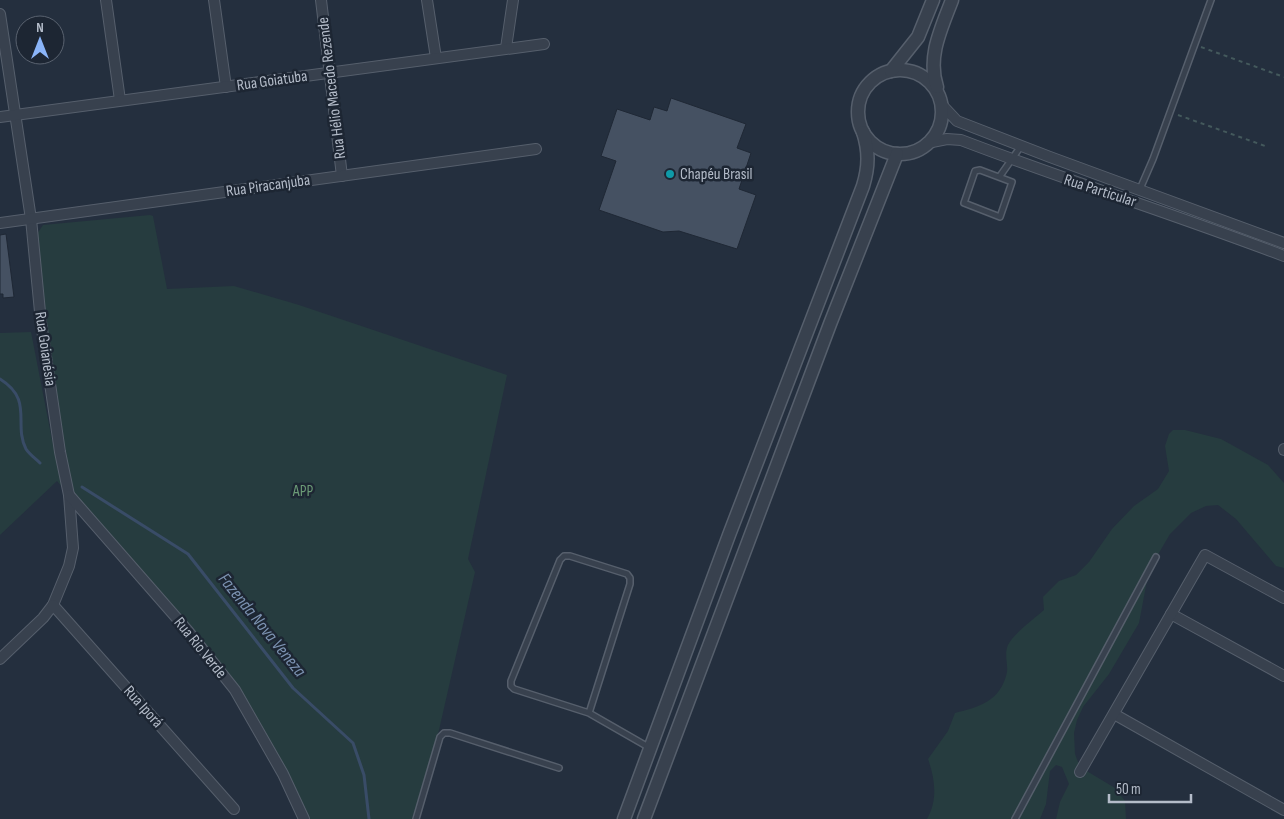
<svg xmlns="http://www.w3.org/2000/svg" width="1284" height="819" viewBox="0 0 1284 819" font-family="'Sofia Sans Condensed',sans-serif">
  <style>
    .green { fill: #263c3f }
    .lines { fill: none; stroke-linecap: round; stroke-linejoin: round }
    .stream { stroke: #394c67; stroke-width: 3 }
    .building { fill: #455162; stroke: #1f2835 }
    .service-casing { stroke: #565f6c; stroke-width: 8 }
    .minor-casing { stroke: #565f6c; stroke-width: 12 }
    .tertiary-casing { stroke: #565f6c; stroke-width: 15 }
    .path { stroke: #44595c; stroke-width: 2; stroke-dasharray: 4 4; stroke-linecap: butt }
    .service { stroke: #38414e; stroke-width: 5 }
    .minor { stroke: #38414e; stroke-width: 10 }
    .tertiary { stroke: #38414e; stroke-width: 12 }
    .culture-dot { fill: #0f9aa8; stroke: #1d2633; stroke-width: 2 }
    .labels { text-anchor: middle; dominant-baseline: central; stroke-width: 5; stroke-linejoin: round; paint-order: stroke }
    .street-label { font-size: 16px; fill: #b4bcc9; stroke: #1d2633 }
    .poi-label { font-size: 16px; fill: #b4bcc9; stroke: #1d2633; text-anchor: start }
    .park-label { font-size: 16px; fill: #6b9a76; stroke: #1d2633 }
    .water-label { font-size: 18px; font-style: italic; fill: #7c92b1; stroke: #1d2633 }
  </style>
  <rect width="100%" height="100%" fill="#242f3e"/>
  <g class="green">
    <polygon points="150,215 153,216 167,289 234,286 299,305 507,375 468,559 475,572 439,730 412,819 307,819 289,775 239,690 57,481 0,535 0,333 31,332 53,445 42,323 37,234 43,225"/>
    <path d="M1173 430H1185L1221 439 1268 465 1284 483V568L1276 566 1236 519 1218 505 1206 506 1191 513 1170 534 1149 570 1139 623 1109 674 1083 707 1077 720 1074 733 1075 754 1080 767 1115 788 1125 801 1126 819H1056L1060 802 1069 784 1062 767 1056 765 1050 771 1046 804 1040 819H927C938 800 935 779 928 759L948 731 955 713C979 707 1001 701 1007 672 1008 663 1004 654 1008 645 1013 634 1035 618 1044 610L1043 597 1059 581 1076 575 1089 562 1112 529 1134 506 1158 489 1169 471 1165 446 1169 434Z"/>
  </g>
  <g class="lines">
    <g class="stream">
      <path d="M0 379C34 400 13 424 26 449 29 454 36 459 40 463"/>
      <polyline points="82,487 188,554 293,688 353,743 364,775 369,819"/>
    </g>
  </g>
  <g class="building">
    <polygon points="671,98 746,124 737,148 751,153 739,189 756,195 737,249 679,231 663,232 599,210 616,161 601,156 617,109 650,120 654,107 667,111"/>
    <polygon points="6,234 14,297 3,298 3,294 0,294 0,235"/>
  </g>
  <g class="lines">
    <g class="service-casing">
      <g id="service">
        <polygon points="980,170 1012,182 1000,217 964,203 975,171"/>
        <polyline points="1000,176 1021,146"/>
        <polyline points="1140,189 1153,159 1211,0"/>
        <polyline points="589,713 514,689 511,686 511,681 560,560 564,556 570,556 627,574 630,578 630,584 589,713 650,748"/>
        <polyline points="416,819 440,737 444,733 450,733 559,768"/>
        <polyline points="1015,819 1156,557"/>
      </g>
    </g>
    <g class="minor-casing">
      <g id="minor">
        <polyline points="106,0 120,100"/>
        <polyline points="214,0 226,87"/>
        <polyline points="321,0 342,176"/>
        <polyline points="427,0 436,58"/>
        <polyline points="0,14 31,219 41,322 60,452 69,495 73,548 69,566 53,605 43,618 0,659"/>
        <polyline points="506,48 513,0"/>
        <polyline points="942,105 957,121 1050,157 1284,243"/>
        <polyline points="0,117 544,44"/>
        <path d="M927 143 947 139 961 140C1068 181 1177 215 1284 256"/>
        <polyline points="0,223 536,149"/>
        <polyline points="1284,449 1284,450"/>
        <polyline points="69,495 188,631 235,690 283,774 304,819"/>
        <polyline points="53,605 234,809"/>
        <polyline points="1171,614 1284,676"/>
        <polyline points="1114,714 1284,810"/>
        <polyline points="1080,772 1205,555 1284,598"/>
      </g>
    </g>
    <g class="tertiary-casing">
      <g id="tertiary">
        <circle cx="900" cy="112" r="42"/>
        <polyline points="891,71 918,37 933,0"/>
        <path d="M937 87C927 57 941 29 952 0"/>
        <path d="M624 819 729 535 863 186C869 166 869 151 863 132"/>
        <polyline points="644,819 830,324 897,154"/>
      </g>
    </g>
    <g class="path">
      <polyline points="1201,47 1284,77"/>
      <polyline points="1178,115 1268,147"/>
    </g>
    <use href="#service" class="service"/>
    <use href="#minor" class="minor"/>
    <use href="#tertiary" class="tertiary"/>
  </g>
  <circle class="culture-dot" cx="670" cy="174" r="5"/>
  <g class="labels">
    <g class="street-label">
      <text transform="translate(272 81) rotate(-8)">Rua Goiatuba</text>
      <text transform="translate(332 88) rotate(-97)">Rua Hélio Macedo Rezende</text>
      <text transform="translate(268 186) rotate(-8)">Rua Piracanjuba</text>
      <text transform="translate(1100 191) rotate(18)">Rua Particular</text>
      <text transform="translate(45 349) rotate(82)">Rua Goianésia</text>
      <text transform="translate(200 648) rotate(51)">Rua Rio Verde</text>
      <text transform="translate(143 707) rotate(48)">Rua Iporá</text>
    </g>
    <g class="poi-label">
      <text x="680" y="174">Chapéu Brasil</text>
    </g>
    <g class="park-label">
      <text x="303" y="491">APP</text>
    </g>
    <g class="water-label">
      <text transform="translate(262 625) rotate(51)">Fazenda Nova Veneza</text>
    </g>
  </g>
  <g transform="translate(40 40)"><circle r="24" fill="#1d2633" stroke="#59626f"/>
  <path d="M0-4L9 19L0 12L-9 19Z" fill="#8ab4f8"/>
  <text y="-8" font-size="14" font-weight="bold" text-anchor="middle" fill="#b4bcc9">N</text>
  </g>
  <path d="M1109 794v8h82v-8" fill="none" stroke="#b4bcc9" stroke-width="2.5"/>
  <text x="1116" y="794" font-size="15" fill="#b4bcc9" stroke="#1d2633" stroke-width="4" paint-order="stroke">50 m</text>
</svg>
